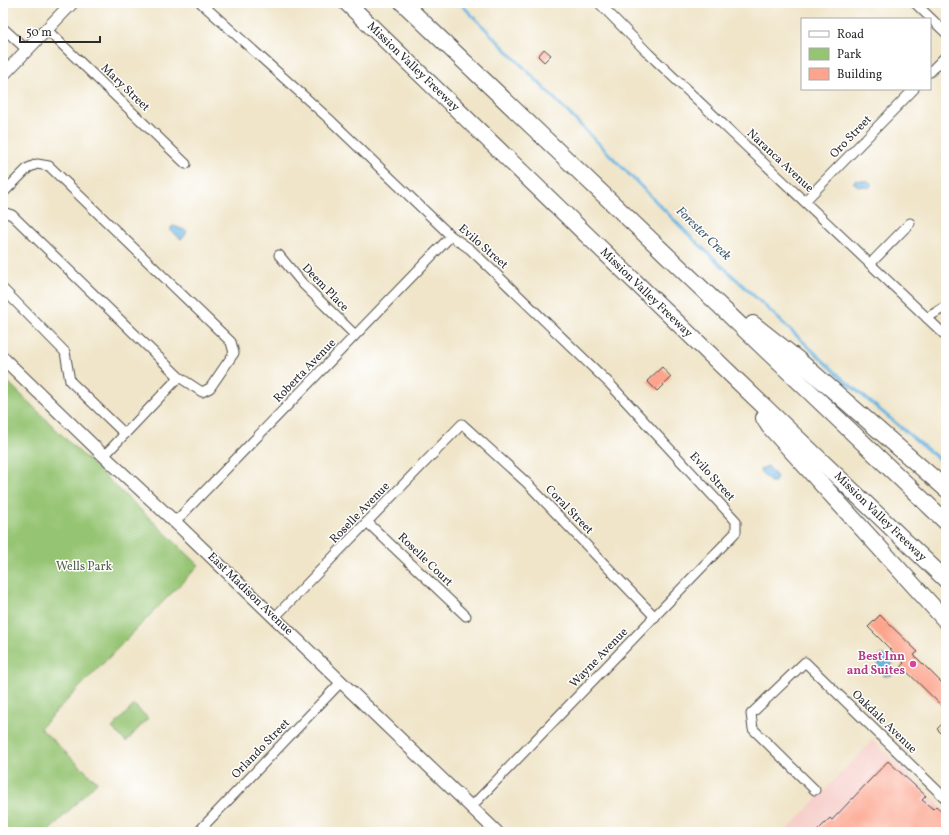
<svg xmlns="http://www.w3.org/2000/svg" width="949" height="835" viewBox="0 0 949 835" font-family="Vollkorn,serif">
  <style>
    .built { fill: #f7d0cc }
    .green { fill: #95c472; stroke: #60784e }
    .water { fill: #6ab5e2; stroke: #4a7086 }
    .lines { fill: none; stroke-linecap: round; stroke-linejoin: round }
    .stream { stroke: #6ab5e2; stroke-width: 3 }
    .building { fill: #fca48d }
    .street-casing { stroke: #494743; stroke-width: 11 }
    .secondary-casing { stroke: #494743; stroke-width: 14 }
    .highway-casing { stroke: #494743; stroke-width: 18 }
    .street { stroke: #fff; stroke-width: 9 }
    .secondary { stroke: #fff; stroke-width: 12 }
    .highway { stroke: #fff; stroke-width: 16 }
    .hotel-dot { fill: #d1479c; stroke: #fff; stroke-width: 1.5 }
    .labels { text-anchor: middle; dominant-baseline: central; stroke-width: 3; stroke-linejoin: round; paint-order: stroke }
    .street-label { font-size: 12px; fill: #2b2b2b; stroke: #fff }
    .park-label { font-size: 12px; fill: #506144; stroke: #fff }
    .hotel-label { font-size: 12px; font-weight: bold; fill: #b23c85; stroke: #fff; text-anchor: end }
    .water-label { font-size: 13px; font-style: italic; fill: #415b6b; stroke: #fff }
  </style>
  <rect width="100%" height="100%" fill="#fff"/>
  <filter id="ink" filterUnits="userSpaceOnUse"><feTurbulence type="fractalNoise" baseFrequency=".025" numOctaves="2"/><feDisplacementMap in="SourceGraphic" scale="8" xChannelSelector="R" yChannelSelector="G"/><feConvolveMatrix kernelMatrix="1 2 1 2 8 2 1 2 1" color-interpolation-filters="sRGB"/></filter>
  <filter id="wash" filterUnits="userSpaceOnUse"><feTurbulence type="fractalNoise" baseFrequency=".012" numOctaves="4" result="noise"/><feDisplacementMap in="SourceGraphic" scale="16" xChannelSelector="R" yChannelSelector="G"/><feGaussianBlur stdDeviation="0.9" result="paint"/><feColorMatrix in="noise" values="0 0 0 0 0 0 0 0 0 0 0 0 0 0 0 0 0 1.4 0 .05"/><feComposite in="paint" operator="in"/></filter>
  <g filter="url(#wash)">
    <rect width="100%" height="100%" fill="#f0e5c9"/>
    <polygon class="built" points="873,740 946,811 946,832 785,832"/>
    <g class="green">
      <polygon points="3,377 69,442 199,565 40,728 97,782 48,832 3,832"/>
      <polygon points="134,705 148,718 126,742 112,728"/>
    </g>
    <g class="water">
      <polygon points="855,180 866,181 871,183 871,186 868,188 862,186 858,187 853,182"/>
      <polygon points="174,226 187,231 185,236 181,239 171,231 171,227"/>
      <polygon points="768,466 777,477 775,482 770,482 760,471 760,469"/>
      <polygon points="881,655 888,656 895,670 892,675 884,676 877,661"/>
    </g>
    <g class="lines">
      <polyline class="stream" points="460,3 690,236 844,380 946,465"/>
    </g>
    <g id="blocks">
      <g class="building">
        <polygon points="544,49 551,55 544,62 538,56"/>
        <polygon points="662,367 671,377 657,391 647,381"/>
        <polygon points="880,615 918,652 914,655 946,687 946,710 901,666 904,663 868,627"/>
        <polygon points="946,720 946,738 937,729"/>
        <polygon points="888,761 926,796 922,800 933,809 936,806 946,815 946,826 940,832 816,832 830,818 832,820"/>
      </g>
    </g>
  </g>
  <g filter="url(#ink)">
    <use href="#blocks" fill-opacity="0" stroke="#494743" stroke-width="1"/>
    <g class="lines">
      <g class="street-casing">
        <g id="street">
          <polyline points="201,3 328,118 451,236 470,249 493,271 609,383 736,521 736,532 471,807"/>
          <polyline points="599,3 649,54 946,336"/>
          <polyline points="915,3 946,33"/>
          <polyline points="3,28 27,50"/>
          <polyline points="47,30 186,164"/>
          <polyline points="930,72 946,56"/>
          <polyline points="3,193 28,168 37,164 49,166 231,342 234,353 210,388 202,392 179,377 12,215 3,212"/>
          <polyline points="805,201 914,89"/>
          <polyline points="279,255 303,284 355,335"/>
          <polyline points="870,264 910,223"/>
          <polyline points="3,289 65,352 70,381 125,434"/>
          <polyline points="927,318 946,306"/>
          <polyline points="104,456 179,377"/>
          <polyline points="175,522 451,236"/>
          <polyline points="367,522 466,616"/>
          <polyline points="274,618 462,424 527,483 655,617"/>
          <polyline points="815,790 753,729 751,714 805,662 946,799"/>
          <polyline points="198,832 341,682"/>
        </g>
      </g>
      <g class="secondary-casing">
        <g id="secondary">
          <polyline points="3,75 72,3"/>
          <polyline points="3,358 104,456 175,522 497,832"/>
        </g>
      </g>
      <g class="highway-casing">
        <g id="highway">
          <polyline points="347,3 749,392 946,580"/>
          <polyline points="403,3 946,522"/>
          <polyline points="753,324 796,358 946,489"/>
          <polyline points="764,418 769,426 946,621"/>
        </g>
      </g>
      <use href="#street" class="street"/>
      <use href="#secondary" class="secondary"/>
      <use href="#highway" class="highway"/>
    </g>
  </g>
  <circle class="hotel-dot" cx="913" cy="664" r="4"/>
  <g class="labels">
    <g class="street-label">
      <text transform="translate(413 67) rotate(44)">Mission Valley Freeway</text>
      <text transform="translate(125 88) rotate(44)">Mary Street</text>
      <text transform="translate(851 137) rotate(-46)">Oro Street</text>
      <text transform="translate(780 161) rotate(43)">Naranca Avenue</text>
      <text transform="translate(483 247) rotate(41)">Evilo Street</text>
      <text transform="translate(325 288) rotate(46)">Deem Place</text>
      <text transform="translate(646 293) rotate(44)">Mission Valley Freeway</text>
      <text transform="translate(305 371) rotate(-46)">Roberta Avenue</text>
      <text transform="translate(712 477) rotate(48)">Evilo Street</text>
      <text transform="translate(569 510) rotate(46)">Coral Street</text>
      <text transform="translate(360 513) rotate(-46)">Roselle Avenue</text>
      <text transform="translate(880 517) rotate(44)">Mission Valley Freeway</text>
      <text transform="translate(425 560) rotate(44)">Roselle Court</text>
      <text transform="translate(250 594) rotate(44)">East Madison Avenue</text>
      <text transform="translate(599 658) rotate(-46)">Wayne Avenue</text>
      <text transform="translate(884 722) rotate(44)">Oakdale Avenue</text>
      <text transform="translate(261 749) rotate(-46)">Orlando Street</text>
    </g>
    <g class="park-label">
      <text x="84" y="567">Wells Park</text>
    </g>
    <g class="hotel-label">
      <text x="905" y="657">Best Inn<tspan x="905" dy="14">and Suites</tspan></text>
    </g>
    <g class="water-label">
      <text transform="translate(703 234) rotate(44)">Forester Creek</text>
    </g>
  </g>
  <rect width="949" height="835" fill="none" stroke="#fff" stroke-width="16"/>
  <rect x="801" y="18" width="130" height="72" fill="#ffffff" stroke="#aaaaaa"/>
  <rect x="809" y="31" width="20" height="6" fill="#ffffff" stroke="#aaaaaa"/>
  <text x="837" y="38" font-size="12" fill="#2b2b2b">Road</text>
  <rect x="809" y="48" width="20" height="12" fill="#95c472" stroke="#aaaaaa"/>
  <text x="837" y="58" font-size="12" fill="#2b2b2b">Park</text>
  <rect x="809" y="68" width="20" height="12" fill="#fca48d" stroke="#aaaaaa"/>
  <text x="837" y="78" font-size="12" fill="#2b2b2b">Building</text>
  <path d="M20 36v6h80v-6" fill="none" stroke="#2b2b2b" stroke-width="2"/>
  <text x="26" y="36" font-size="12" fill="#2b2b2b" stroke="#ffffff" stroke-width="3" paint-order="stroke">50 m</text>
</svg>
